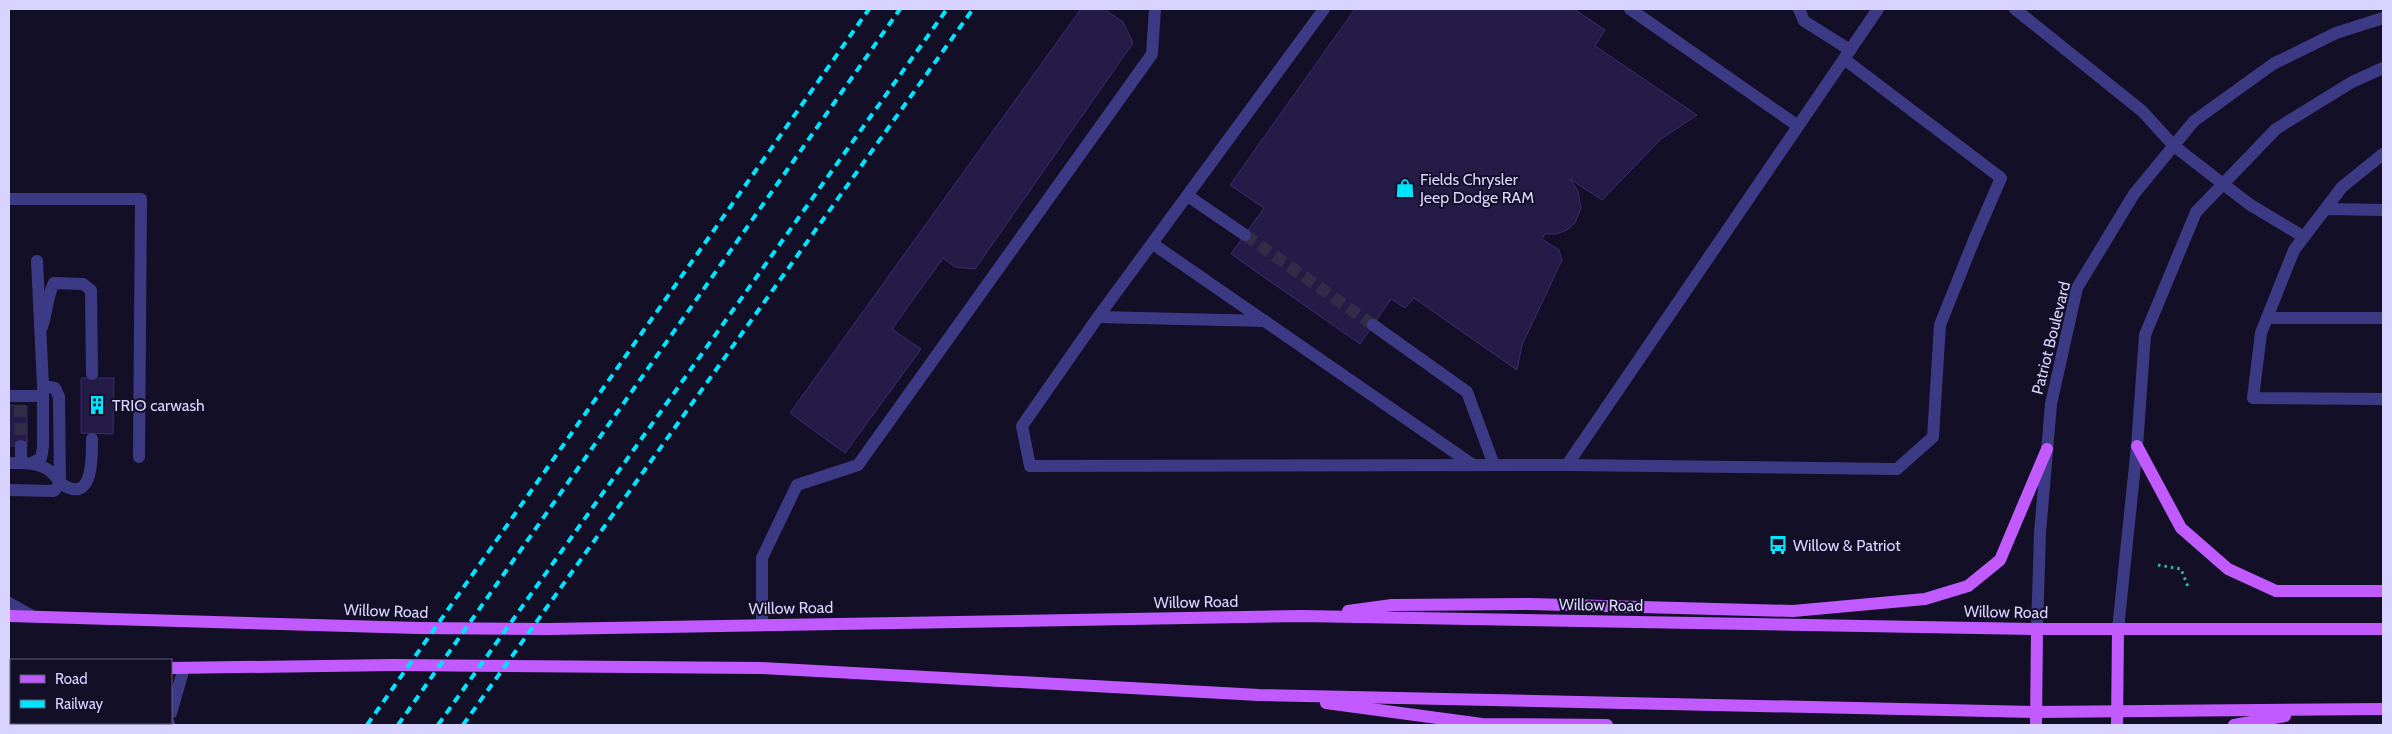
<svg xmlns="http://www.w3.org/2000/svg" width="2392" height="734" viewBox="0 0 2392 734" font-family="Cabin,sans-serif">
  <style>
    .building { fill: #241b47; stroke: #3b2d73 }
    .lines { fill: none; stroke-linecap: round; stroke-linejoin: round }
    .minor-tunnel { stroke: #312d47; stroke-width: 12; stroke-dasharray: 12 6; stroke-linecap: butt }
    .path { stroke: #2fb8b0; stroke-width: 3; stroke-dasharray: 2.5 4; stroke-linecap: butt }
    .minor { stroke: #3d3a85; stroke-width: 12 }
    .major { stroke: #c25bff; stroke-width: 12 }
    .rail { stroke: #00e5ff; stroke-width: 4; stroke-dasharray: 8 6; stroke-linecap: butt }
    .labels { text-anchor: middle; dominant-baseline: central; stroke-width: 4; stroke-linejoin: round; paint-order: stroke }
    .poi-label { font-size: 16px; fill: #d9d4ff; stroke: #130f26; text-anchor: start }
    .street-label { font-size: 16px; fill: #d9d4ff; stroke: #130f26 }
  </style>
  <rect width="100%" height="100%" fill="#130f26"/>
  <g class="building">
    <polygon points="1081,9 1104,9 1123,22 1133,43 975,269 955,267 943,258 892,329 921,349 845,453 790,413"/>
    <polygon points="1355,9 1574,9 1605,30 1595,46 1697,115 1661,139 1602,200 1570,179 1578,191 1581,208 1575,223 1567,230 1556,234 1545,234 1542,239 1559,250 1562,260 1522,345 1517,370 1414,298 1405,308 1391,299 1360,344 1231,254 1264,208 1230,185"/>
    <polygon points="81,378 114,378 113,434 81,433"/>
    <polygon points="9,405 27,406 27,446 9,446"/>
  </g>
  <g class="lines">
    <g class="minor-tunnel">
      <polyline points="1245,235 1373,325"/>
      <polyline points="20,405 21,446"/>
    </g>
    <polyline class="path" points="2158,565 2181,569 2189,589"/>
    <g class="minor">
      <polyline points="1324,9 1098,317 1022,426 1030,466 1567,465 1878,9"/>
      <polyline points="1630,9 1798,126"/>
      <polyline points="1799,9 1804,21 1850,50"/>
      <polyline points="2015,9 2142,111 2174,146 2249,204 2304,237"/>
      <polyline points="2383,154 2342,187 2294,250 2261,333 2253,398 2383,399"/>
      <polyline points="1188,196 1245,235"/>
      <polyline points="9,199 141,199 139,457"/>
      <polyline points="2326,209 2383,210"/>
      <polyline points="1153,244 1473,465"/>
      <polyline points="1098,317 1265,321"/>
      <polyline points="2267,318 2383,318"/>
      <polyline points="1373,325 1467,392 1494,465"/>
      <path d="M42 327C47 313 47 296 54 283L83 284 91 290 92 374"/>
      <polyline points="9,396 43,396"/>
      <polyline points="21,446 21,463"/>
      <path d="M9 463C23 463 38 462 50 471 57 476 59 484 67 487 94 500 92 453 92 439"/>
      <polyline points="32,463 41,458 43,447 43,386 37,261"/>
      <polyline points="1567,465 1897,469 1933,437 1940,325 1974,240 2001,178 1844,59"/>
      <polyline points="9,490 54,491 60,483 59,397 55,388 43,386"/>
      <polyline points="9,603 32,616"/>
      <polyline points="762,625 762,558 797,485 858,465 1152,54 1155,9"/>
      <polyline points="2037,629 2040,533 2051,404 2077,288 2134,194 2194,121 2273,64 2336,33 2383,18"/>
      <polyline points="2118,629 2137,446 2145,335 2196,212 2276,129 2352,82 2383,68"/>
      <polyline points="171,713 184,668"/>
      <polyline points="168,725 169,723"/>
    </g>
    <g class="major">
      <polyline points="2137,446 2181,528 2228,569 2276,591 2383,591"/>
      <polyline points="1348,611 1392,605 1530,604 1793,611 1925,599 1968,586 2000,560 2047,449"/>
      <polyline points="9,616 418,628 549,629 1302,616 2037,629 2383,629"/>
      <polyline points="171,668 393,665 760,668 1259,695 2036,712 2383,709"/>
      <polyline points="9,671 11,671"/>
      <polyline points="1326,703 1482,724 1607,725"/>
      <polyline points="2036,725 2037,629"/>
      <polyline points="2117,725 2118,629"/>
      <polyline points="2234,725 2285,716"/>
    </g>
    <g class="rail">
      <polyline points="367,725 869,9"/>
      <polyline points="398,725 900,9"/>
      <polyline points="438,725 947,9"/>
      <polyline points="463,725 973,9"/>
    </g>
  </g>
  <defs>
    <g id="shop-bare" transform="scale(1.5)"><path d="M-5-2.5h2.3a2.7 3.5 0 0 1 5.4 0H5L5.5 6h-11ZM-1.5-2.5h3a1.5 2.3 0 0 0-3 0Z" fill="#00e5ff" stroke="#130f26" stroke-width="2.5" paint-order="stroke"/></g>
    <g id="building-bare" transform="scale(1.5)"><path d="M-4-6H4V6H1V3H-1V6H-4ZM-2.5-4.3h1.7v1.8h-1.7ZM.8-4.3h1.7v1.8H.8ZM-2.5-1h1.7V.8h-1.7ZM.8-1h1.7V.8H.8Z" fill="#00e5ff" stroke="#130f26" stroke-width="2.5" paint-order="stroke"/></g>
    <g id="bus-bare" transform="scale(1.5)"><path d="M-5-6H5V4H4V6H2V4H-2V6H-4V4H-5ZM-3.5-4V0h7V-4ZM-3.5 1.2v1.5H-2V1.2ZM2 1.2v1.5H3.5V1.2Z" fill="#00e5ff" stroke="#130f26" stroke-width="2.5" paint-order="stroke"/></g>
  </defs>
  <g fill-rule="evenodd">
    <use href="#shop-bare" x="1405" y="188"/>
    <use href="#building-bare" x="97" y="405"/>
    <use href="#bus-bare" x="1778" y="545"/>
  </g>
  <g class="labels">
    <g class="poi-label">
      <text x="1420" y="179">Fields Chrysler<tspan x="1420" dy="18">Jeep Dodge RAM</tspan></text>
      <text x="112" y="405">TRIO carwash</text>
      <text x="1793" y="545">Willow &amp; Patriot</text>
    </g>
    <g class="street-label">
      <text transform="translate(2051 338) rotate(-76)">Patriot Boulevard</text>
      <text transform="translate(1196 602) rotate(-1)">Willow Road</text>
      <text transform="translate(1601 605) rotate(1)">Willow Road</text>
      <text transform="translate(791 608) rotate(-1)">Willow Road</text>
      <text transform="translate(386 611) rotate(2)">Willow Road</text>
      <text transform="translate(2006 612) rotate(1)">Willow Road</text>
    </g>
  </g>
  <rect width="2392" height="734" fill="none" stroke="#d9d4ff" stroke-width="20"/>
  <rect x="10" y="659" width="162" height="65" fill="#130f26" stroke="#625e7d"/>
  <rect x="20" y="675" width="25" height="8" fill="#c25bff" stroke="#625e7d"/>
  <text x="55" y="684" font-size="15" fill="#d9d4ff">Road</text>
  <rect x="20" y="700" width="25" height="8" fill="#00e5ff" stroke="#625e7d"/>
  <text x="55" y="709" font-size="15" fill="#d9d4ff">Railway</text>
</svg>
